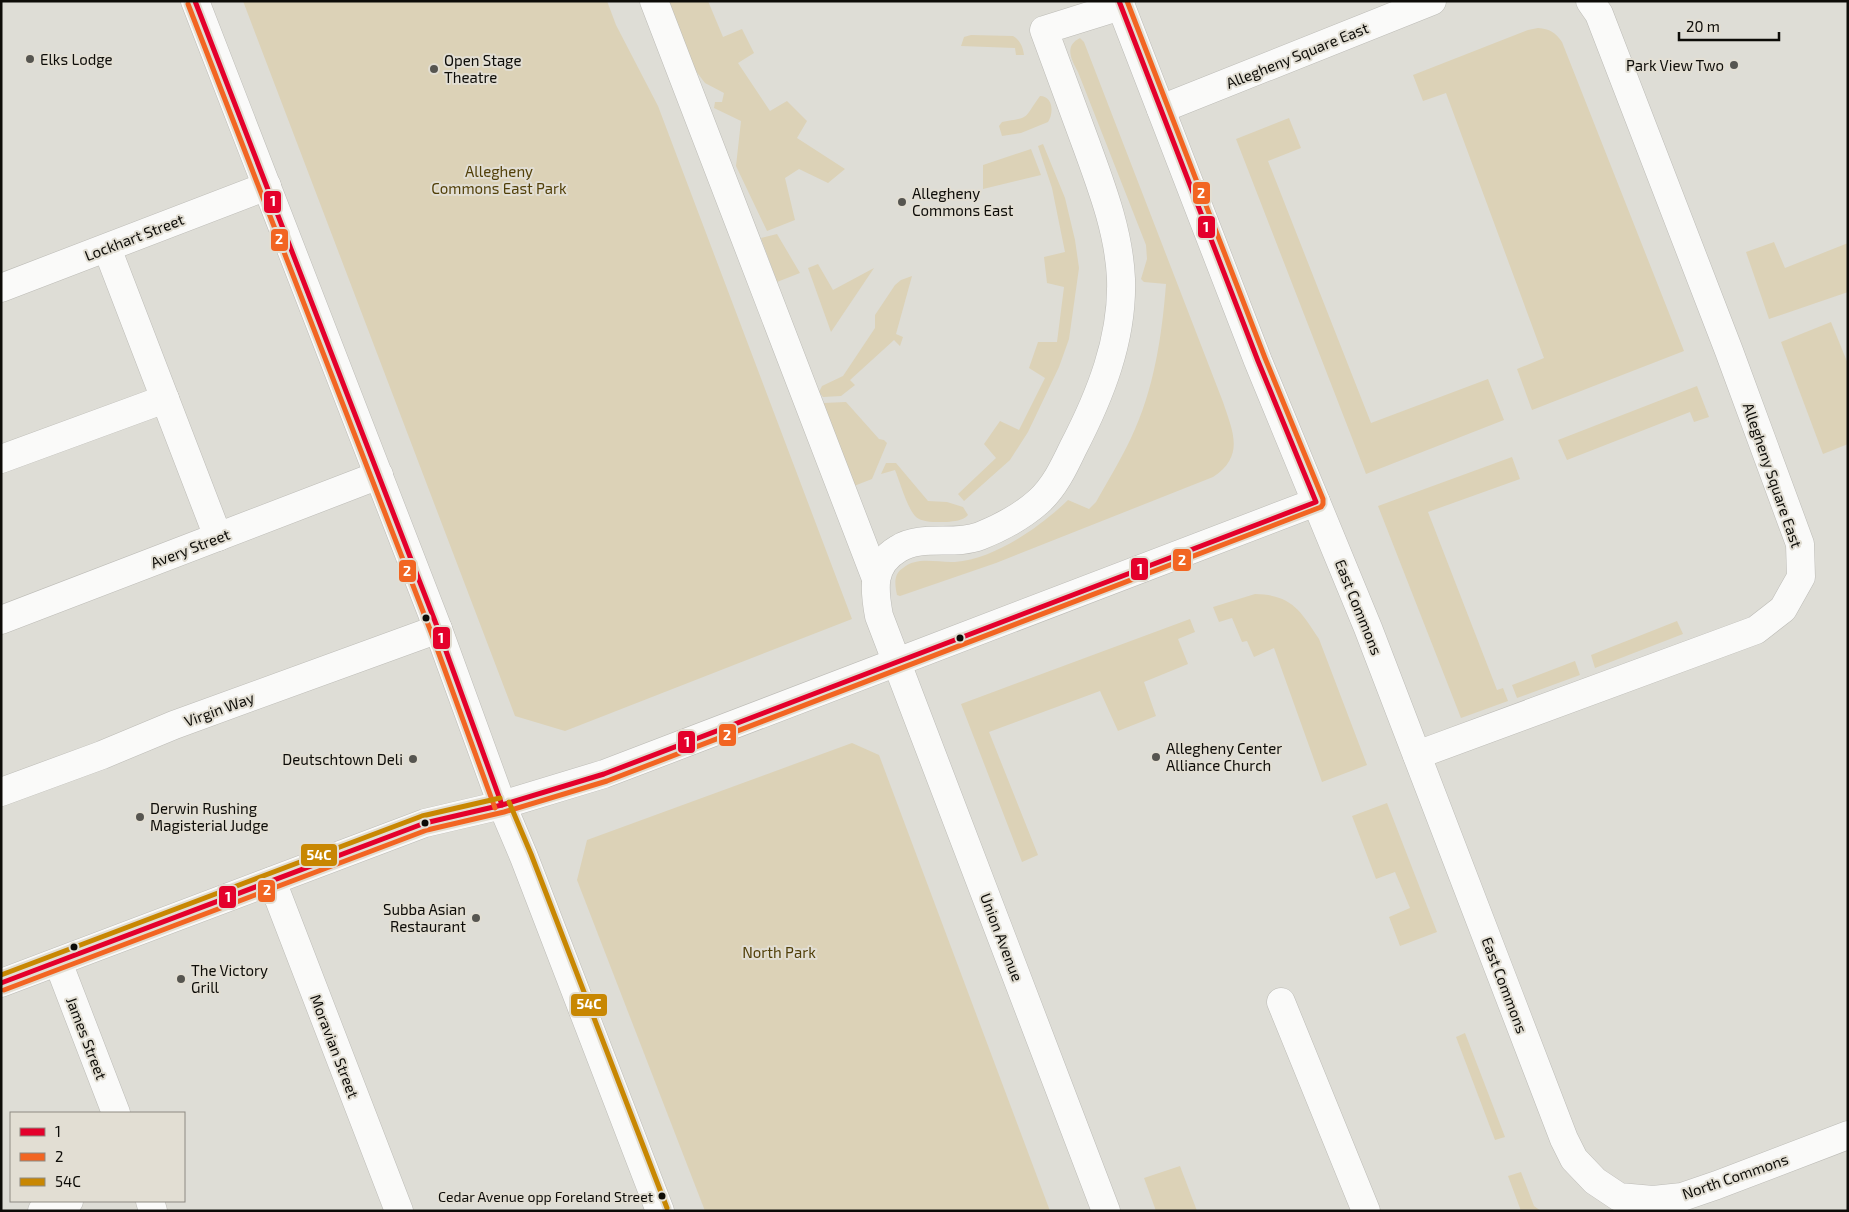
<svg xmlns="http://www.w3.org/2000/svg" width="1849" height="1212" viewBox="0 0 1849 1212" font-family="'Exo 2',sans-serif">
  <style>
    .green { fill: #dcd2b7 }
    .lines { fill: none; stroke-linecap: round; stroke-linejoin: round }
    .minor-casing { stroke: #bcbbb6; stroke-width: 29 }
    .major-casing { stroke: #bcbbb6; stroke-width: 29 }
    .minor { stroke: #fafaf9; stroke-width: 28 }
    .major { stroke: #fafaf9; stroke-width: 28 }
    .bus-1-casing { stroke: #e2ded3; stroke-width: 9 }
    .bus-2-casing { stroke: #e2ded3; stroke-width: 9 }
    .bus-3-casing { stroke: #e2ded3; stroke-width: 9 }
    .bus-1 { stroke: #e4002b; stroke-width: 5 }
    .bus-2 { stroke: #f26522; stroke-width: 5 }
    .bus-3 { stroke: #c88702; stroke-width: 5 }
    .poi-dot { fill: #565550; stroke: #e2ded3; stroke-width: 2 }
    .bus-dot { fill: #0d0c08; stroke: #e2ded3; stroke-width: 2 }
    .labels { text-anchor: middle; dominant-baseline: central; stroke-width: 4; stroke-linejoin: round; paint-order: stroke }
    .bus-label { font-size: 14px; fill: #0d0c08; stroke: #e2ded3; text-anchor: end }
    .street-label { font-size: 15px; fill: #0d0c08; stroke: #e2ded3 }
    .poi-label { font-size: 15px; fill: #0d0c08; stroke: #e2ded3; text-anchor: start }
    .park-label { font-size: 15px; fill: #513f08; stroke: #e2ded3 }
    .line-badge { stroke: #e2ded3; stroke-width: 2 }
    .badge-label { font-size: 14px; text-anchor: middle; font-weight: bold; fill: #fff }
  </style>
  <rect width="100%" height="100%" fill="#deddd6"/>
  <g class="green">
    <polygon points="243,1 607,1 616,25 658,106 852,619 565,731 515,716"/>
    <polygon points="662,1 708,1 723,37 742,29 754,53 738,63 770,111 787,101 807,121 797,138 845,169 828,183 799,169 785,178 795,220 767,231 736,166 741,121 714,108 715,102 722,102 724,93 705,83 695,70"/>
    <path d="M1538 28C1550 29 1555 32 1562 42L1684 351 1532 410 1517 369 1544 358 1446 93 1423 101 1413 75 1528 30Z"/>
    <path d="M971 35 1013 36C1020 40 1023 47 1024 55H1016L1015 48 961 46 964 37Z"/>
    <path d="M1080 38 1084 42 1223 402C1233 432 1245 456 1213 477L996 563 900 596 897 595C895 585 893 574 903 568 918 556 937 563 955 562 995 559 1040 527 1068 500L1089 509 1096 502C1108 481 1121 459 1131 438 1154 390 1162 336 1166 284L1144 282 1141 279 1147 259 1146 245 1078 72C1071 59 1064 46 1080 38Z"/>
    <path d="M1040 96C1053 96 1054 113 1048 122L1021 133 1002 136 999 126 1002 122C1032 117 1023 119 1040 96Z"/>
    <polygon points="1289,118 1301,148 1268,161 1371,423 1488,379 1504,420 1366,474 1236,139"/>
    <polygon points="1043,144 1065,198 1075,240 1079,268 1069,339 1059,367 1028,432 1010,460 964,501 958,494 996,458 984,444 1000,421 1019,430 1045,378 1029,368 1038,342 1057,342 1064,287 1047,283 1044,257 1065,252 1052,188 1038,146"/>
    <polygon points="1031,149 1041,175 983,189 983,165"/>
    <polygon points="777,234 800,273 777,282 761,238"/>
    <polygon points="1774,242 1785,268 1848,243 1848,292 1769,319 1746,252"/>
    <polygon points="818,264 833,290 874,268 831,332 808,268"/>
    <polygon points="912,276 896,334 903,337 900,346 894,340 850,380 855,385 841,396 823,397 819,392 822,386 843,376 875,328 875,315 895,285 901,280"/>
    <polygon points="1831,322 1848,364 1848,444 1823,454 1781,342"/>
    <polygon points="1697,386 1709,417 1694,422 1690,412 1567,460 1558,440"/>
    <polygon points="846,402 879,439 884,440 887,443 872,479 854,486 823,403"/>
    <polygon points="1512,457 1520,479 1428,512 1497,690 1503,688 1508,701 1461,718 1378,506"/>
    <path d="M886 463H896L928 501 947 502 963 507 968 515C963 521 954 521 947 522 938 522 923 523 916 517 907 508 900 482 895 470L881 474Z"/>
    <path d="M1255 594C1292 595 1300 610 1319 639L1367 765 1322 782 1274 648 1254 657 1247 641 1242 642 1232 618 1219 622 1213 607Z"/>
    <polygon points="1190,619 1195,632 1178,639 1188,664 1144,682 1156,716 1118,731 1100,691 989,732 1038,855 1022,862 961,704"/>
    <polygon points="1677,621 1683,634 1595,668 1591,655"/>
    <polygon points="1575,661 1580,675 1517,698 1512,685"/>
    <polygon points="852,743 879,755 1050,1211 705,1211 577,880 587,840"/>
    <polygon points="1387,803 1437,932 1400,946 1389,917 1410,908 1395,872 1376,879 1352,816"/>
    <polygon points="1465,1033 1505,1137 1495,1140 1456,1037"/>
    <polygon points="1180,1166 1197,1211 1156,1211 1144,1178"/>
    <polygon points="1521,1172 1534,1206 1541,1211 1521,1211 1508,1176"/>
  </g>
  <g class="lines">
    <g class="minor-casing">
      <g id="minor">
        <polyline points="195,1 438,629 502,805 524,857 660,1211"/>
        <polyline points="654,1 875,576"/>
        <polyline points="1161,109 1432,1"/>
        <polyline points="107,248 218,537"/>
        <polyline points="1,288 267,186"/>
        <polyline points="1,459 165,399"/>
        <polyline points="1,620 379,475"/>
        <polyline points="1417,755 1756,630 1783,609 1801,577 1800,544 1729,351 1599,14 1590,1"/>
        <polyline points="1,792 102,755 174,725 438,629"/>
        <polyline points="272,881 399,1211"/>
        <polyline points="58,962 116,1113"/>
        <polyline points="1281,1002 1366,1211"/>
        <polyline points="150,1201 153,1211"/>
        <polyline points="42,1211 69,1201"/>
        <path d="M1106 1211 879 616C874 589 871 565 898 549 922 534 954 546 980 536 1000 528 1021 517 1038 502 1054 488 1064 467 1073 448 1100 396 1123 339 1121 279 1119 232 1102 188 1086 144 1072 106 1058 68 1044 30L1121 6"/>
      </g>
    </g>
    <g class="major-casing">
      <g id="major">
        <polyline points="1119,1 1258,361 1368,628 1564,1139 1574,1159 1595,1181 1619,1197 1653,1200 1682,1197 1717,1185 1848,1135"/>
        <polyline points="1,983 425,823 502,805 604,774 1316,502"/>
      </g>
    </g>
    <use href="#minor" class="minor"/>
    <use href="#major" class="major"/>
    <g class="bus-1-casing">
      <g id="bus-1">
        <polyline points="195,1 438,629 502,805"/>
        <polyline points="1,983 425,823 502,805 604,774 1316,502 1258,361 1119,1"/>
      </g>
    </g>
    <g class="bus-2-casing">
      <g id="bus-2">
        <polyline points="188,4 431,632 495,808"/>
        <polyline points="4,990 427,830 504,812 607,781 1321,507 1323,504 1323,499 1265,358 1127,1"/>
      </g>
    </g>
    <g class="bus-3-casing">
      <g id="bus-3">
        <polyline points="509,802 531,854 667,1208"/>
        <polyline points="1,975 422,816 500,798"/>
      </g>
    </g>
    <use href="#bus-1" class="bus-1"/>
    <use href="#bus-2" class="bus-2"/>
    <use href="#bus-3" class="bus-3"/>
  </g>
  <g class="poi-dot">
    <circle cx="30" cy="59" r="5"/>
    <circle cx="1734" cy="65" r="5"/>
    <circle cx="434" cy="69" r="5"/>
    <circle cx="902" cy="202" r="5"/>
    <circle cx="1156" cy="757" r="5"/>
    <circle cx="413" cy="759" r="5"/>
    <circle cx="140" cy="817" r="5"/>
    <circle cx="476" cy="918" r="5"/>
    <circle cx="181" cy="979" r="5"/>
  </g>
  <g class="bus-dot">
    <circle cx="426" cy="618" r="4.5"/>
    <circle cx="960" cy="638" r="4.5"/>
    <circle cx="425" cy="823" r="4.5"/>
    <circle cx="74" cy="947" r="4.5"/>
    <circle cx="662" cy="1196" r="4.5"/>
  </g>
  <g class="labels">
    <g class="bus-label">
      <text x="653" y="1196">Cedar Avenue opp Foreland Street</text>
    </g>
    <g class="street-label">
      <text transform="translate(1297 55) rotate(-22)">Allegheny Square East</text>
      <text transform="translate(134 237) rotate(-21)">Lockhart Street</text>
      <text transform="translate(1773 475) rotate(71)">Allegheny Square East</text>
      <text transform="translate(190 548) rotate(-21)">Avery Street</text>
      <text transform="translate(1359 607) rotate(68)">East Commons</text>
      <text transform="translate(219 709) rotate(-20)">Virgin Way</text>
      <text transform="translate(1002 937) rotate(69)">Union Avenue</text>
      <text transform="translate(1505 985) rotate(69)">East Commons</text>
      <text transform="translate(87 1038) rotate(69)">James Street</text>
      <text transform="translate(335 1046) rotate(69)">Moravian Street</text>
      <text transform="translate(1735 1176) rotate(-19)">North Commons</text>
    </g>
    <g class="poi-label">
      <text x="40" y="59">Elks Lodge</text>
      <text x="444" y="60">Open Stage<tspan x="444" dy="17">Theatre</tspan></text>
      <text x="1724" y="65" text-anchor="end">Park View Two</text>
      <text x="912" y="193">Allegheny<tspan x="912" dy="17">Commons East</tspan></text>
      <text x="1166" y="748">Allegheny Center<tspan x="1166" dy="17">Alliance Church</tspan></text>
      <text x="403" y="759" text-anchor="end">Deutschtown Deli</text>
      <text x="150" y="808">Derwin Rushing<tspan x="150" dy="17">Magisterial Judge</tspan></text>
      <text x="466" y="909" text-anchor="end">Subba Asian<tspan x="466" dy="17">Restaurant</tspan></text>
      <text x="191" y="970">The Victory<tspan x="191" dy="17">Grill</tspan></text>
    </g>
    <g class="park-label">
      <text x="499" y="171">Allegheny<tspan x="499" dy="17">Commons East Park</tspan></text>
      <text x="779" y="952">North Park</text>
    </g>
  </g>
  <g class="line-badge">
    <rect x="1192" y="181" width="19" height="24" rx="5" fill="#f26522"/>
    <rect x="263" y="190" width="19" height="24" rx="5" fill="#e4002b"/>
    <rect x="1197" y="215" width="19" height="24" rx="5" fill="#e4002b"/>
    <rect x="270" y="228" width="19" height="24" rx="5" fill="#f26522"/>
    <rect x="1172" y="548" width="20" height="24" rx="5" fill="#f26522"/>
    <rect x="1130" y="557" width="19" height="24" rx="5" fill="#e4002b"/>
    <rect x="398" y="559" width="19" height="24" rx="5" fill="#f26522"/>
    <rect x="432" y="626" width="19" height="24" rx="5" fill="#e4002b"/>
    <rect x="718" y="723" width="19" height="24" rx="5" fill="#f26522"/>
    <rect x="677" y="730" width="19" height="24" rx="5" fill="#e4002b"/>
    <rect x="300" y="843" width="38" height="24" rx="5" fill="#c88702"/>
    <rect x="257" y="879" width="19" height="24" rx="5" fill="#f26522"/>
    <rect x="218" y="885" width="19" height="24" rx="5" fill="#e4002b"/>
    <rect x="570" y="993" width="38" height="24" rx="5" fill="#c88702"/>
  </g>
  <g class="badge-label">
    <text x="1201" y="198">2</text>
    <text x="273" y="206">1</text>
    <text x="1206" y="232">1</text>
    <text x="279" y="244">2</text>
    <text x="1182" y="565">2</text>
    <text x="1140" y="574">1</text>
    <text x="407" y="576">2</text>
    <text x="441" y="643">1</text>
    <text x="727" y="740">2</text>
    <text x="687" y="747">1</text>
    <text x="319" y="860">54C</text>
    <text x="267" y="895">2</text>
    <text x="228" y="902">1</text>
    <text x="589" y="1009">54C</text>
  </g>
  <rect width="1849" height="1212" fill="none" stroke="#0d0c08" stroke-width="5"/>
  <rect x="10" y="1112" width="175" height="90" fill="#e2ded3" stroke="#8d8a82"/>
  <rect x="20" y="1128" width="25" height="8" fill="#e4002b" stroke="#8d8a82"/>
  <text x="55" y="1137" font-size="15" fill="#0d0c08">1</text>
  <rect x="20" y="1153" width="25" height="8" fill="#f26522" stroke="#8d8a82"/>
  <text x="55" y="1162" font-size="15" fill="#0d0c08">2</text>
  <rect x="20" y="1178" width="25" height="8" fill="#c88702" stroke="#8d8a82"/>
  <text x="55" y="1187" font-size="15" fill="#0d0c08">54C</text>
  <path d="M1679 32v8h100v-8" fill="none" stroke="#0d0c08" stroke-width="2.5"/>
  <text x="1686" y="32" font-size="15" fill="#0d0c08" stroke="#e2ded3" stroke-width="4" paint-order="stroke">20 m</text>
</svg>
